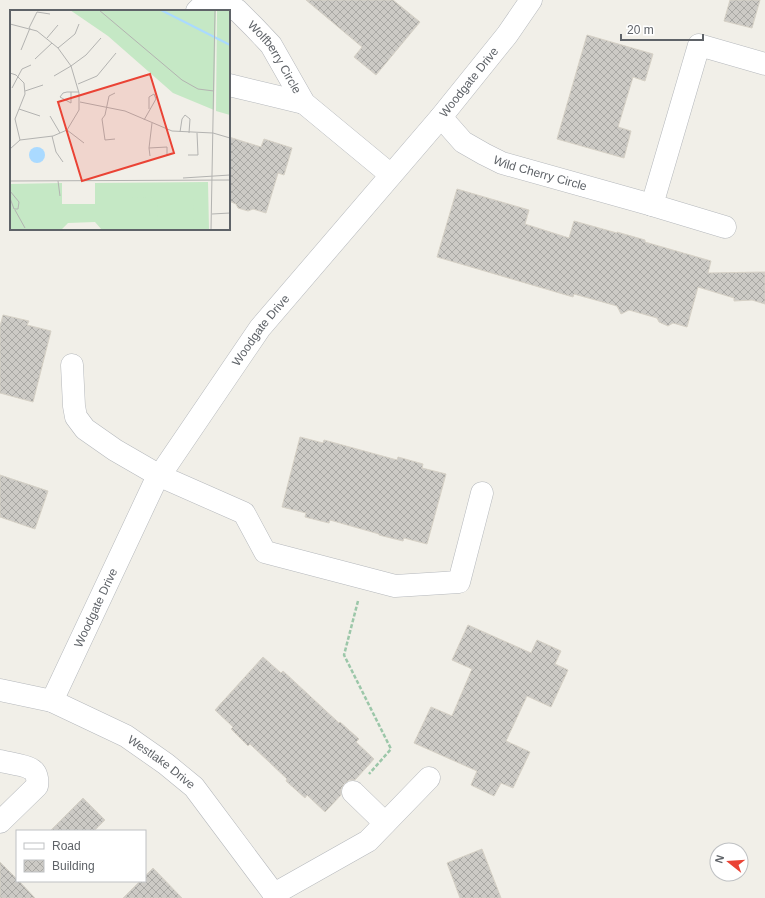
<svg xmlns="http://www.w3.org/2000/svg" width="765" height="898" viewBox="0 0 765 898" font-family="Arial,sans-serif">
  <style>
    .building { fill: url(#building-cross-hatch); stroke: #d6d1c6 }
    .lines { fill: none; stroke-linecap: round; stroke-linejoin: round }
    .minor-casing { stroke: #b5b8bc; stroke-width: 23 }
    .path { stroke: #9cc7a9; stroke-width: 2.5; stroke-dasharray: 4 2; stroke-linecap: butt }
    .minor { stroke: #fff; stroke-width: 22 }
    .labels { text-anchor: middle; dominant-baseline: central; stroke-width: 3; stroke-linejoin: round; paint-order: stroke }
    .street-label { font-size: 12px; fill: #5f6368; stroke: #fff }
    .inset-river { fill: none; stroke: #aadaff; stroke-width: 2 }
    .inset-road { fill: none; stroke: #b3b3b1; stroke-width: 1 }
    .view { fill: #ea4335; fill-opacity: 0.15; stroke: #ea4335; stroke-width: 2 }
    .inset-edge { fill: none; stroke: #5f6368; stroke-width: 2 }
  </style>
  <defs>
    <pattern id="building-cross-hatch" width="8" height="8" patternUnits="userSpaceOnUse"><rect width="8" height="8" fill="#cccac5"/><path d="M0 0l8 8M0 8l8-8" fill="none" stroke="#a9a8a4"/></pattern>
  </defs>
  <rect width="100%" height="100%" fill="#f1efe8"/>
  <g class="building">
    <polygon points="306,0 393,0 420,22 376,75 354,57 362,47"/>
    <polygon points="730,0 760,0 752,28 724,21"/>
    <polygon points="587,35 653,54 645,81 633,77 618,127 631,131 624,158 557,139"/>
    <polygon points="229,137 261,147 264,139 292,148 284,175 278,173 266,213 253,209 248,211 238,208 236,204 229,201"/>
    <polygon points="457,189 529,210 525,224 569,238 574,221 617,233 617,232 645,240 645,242 711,261 708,273 765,272 765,304 752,300 734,301 734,298 698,287 687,327 673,323 668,326 659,322 657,318 629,310 621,314 617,306 574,294 573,297 437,257"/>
    <polygon points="3,315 29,321 27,325 51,331 33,402 0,393 0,326"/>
    <polygon points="300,437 323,443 324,440 397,460 398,457 423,464 422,468 446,474 427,544 404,538 403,541 379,535 379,534 330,520 329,523 305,517 306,513 282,507"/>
    <polygon points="0,475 48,491 35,529 0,517"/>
    <polygon points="468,625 531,653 537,640 561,651 555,664 568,670 551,707 527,696 506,741 530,752 513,788 501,783 494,796 471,785 477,771 414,743 431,707 452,716 472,669 452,660"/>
    <polygon points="263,657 281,673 283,671 339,723 340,722 359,739 356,742 374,759 355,780 349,780 344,784 341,789 341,795 325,812 307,795 305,798 286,781 287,779 250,744 248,746 231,729 233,727 215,710"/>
    <polygon points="83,798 105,820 94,831 50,831"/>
    <polygon points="482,849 501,898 460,898 447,863"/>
    <polygon points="0,862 17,879 17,881 19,881 35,898 0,898"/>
    <polygon points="153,868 182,898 123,898 140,881 145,881 145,876"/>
  </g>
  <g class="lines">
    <g class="minor-casing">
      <g id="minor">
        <path id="s1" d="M197 11 200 8 217 5 237 10 254 27 271 45 304 103 391 175"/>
        <polyline points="229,85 304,103"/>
        <path id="s2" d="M441 117 463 142 484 154 502 163 652 205"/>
        <polyline points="725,227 652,205 699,45 765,64"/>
        <polyline points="72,365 74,406 76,417 85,429 115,450 160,476 244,513 265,552 395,586 459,582 482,493"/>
        <path id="s3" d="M0 690 52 701 126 736 166 764 194 787 274 894V898"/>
        <path id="s4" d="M52 701 154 484 260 328 441 117 507 35 531 0"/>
        <path d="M0 761C8 763 25 765 31 769 37 772 38 780 37 786L0 822"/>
        <polyline points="353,792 385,823"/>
        <polyline points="274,894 368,841 429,778"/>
      </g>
    </g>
    <polyline class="path" points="358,601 344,655 391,749 369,774"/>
    <use href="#minor" class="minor"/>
  </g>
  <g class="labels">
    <g class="street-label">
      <text stroke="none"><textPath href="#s1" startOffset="103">Wolfberry Circle</textPath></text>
      <text stroke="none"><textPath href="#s4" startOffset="751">Woodgate Drive</textPath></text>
      <text stroke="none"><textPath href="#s2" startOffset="117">Wild Cherry Circle</textPath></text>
      <text stroke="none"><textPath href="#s4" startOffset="427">Woodgate Drive</textPath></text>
      <text stroke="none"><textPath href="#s4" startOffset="103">Woodgate Drive</textPath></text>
      <text stroke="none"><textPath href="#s3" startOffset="179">Westlake Drive</textPath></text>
    </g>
  </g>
  <g transform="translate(10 10)">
    <rect width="220" height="220" fill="#f1efe8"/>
    <path d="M60 0H206L204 100 163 83 98 26ZM207 0H220V105L206 101ZM198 172 199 220H92L85 212 58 213 51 220H0V174L52 173V194H85V173Z" fill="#c5e8c5"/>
    <path d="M147 187 148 220H122V188ZM159 189H183L184 220H159Z" fill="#c5e8c5"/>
    <path d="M19 145a8 8 0 1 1 16 0a8 8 0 1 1-16 0Z" fill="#aadaff"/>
    <path class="inset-river" d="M151 0 220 35"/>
    <path class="inset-road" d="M89 0 172 70 188 79 204 81M0 14 27 21 48 38 61 56 69 83V100L57 120 43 126 10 130M19 18 27 2 40 4M37 28 48 15M48 38 65 24 69 14M11 40 20 18M25 49 42 33M61 56 76 45 91 28M0 63 6 65 14 73 15 84 5 109 10 130M44 66 61 56M68 74 87 66 106 43M2 78 12 59 21 55M15 81 33 75M61 82V93L50 87 53 83 57 82H69M70 92 115 101 162 121 203 123 220 128M9 99 30 106M40 106 50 123M134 110 146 89 144 84 139 87V99M57 120 74 133M170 122 172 109 175 105 180 109 179 123M42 126 46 142 53 152M105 129 95 130 92 109 95 105 99 86 105 83M139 138 142 113M0 139 10 130M178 145H188L187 123M140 146 139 138 157 137V146M173 168 220 165M0 171 220 170M48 171 50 186M0 181 9 192 8 199H4L0 188M5 200 15 218M202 204 220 203M201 220 205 0"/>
    <path class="view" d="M140 64 164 143 72 171 48 92Z"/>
    <rect width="220" height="220" class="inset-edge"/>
  </g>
  <rect x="16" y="830" width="130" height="52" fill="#ffffff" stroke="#bfc1c3"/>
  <rect x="24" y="843" width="20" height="6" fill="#ffffff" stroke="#bfc1c3"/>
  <text x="52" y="850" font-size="12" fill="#5f6368">Road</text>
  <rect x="24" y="860" width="20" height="12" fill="url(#building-cross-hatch)" stroke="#bfc1c3"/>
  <text x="52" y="870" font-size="12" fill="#5f6368">Building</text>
  <g transform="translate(729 862) rotate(287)"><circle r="19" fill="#ffffff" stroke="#bfc1c3"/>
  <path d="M0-3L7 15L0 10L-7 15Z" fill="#ea4335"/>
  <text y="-6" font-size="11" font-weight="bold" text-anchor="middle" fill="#5f6368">N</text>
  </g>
  <path d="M621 34v6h82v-6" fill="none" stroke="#5f6368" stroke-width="2"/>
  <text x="627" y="34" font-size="12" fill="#5f6368" stroke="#ffffff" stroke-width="3" paint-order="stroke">20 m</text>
</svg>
